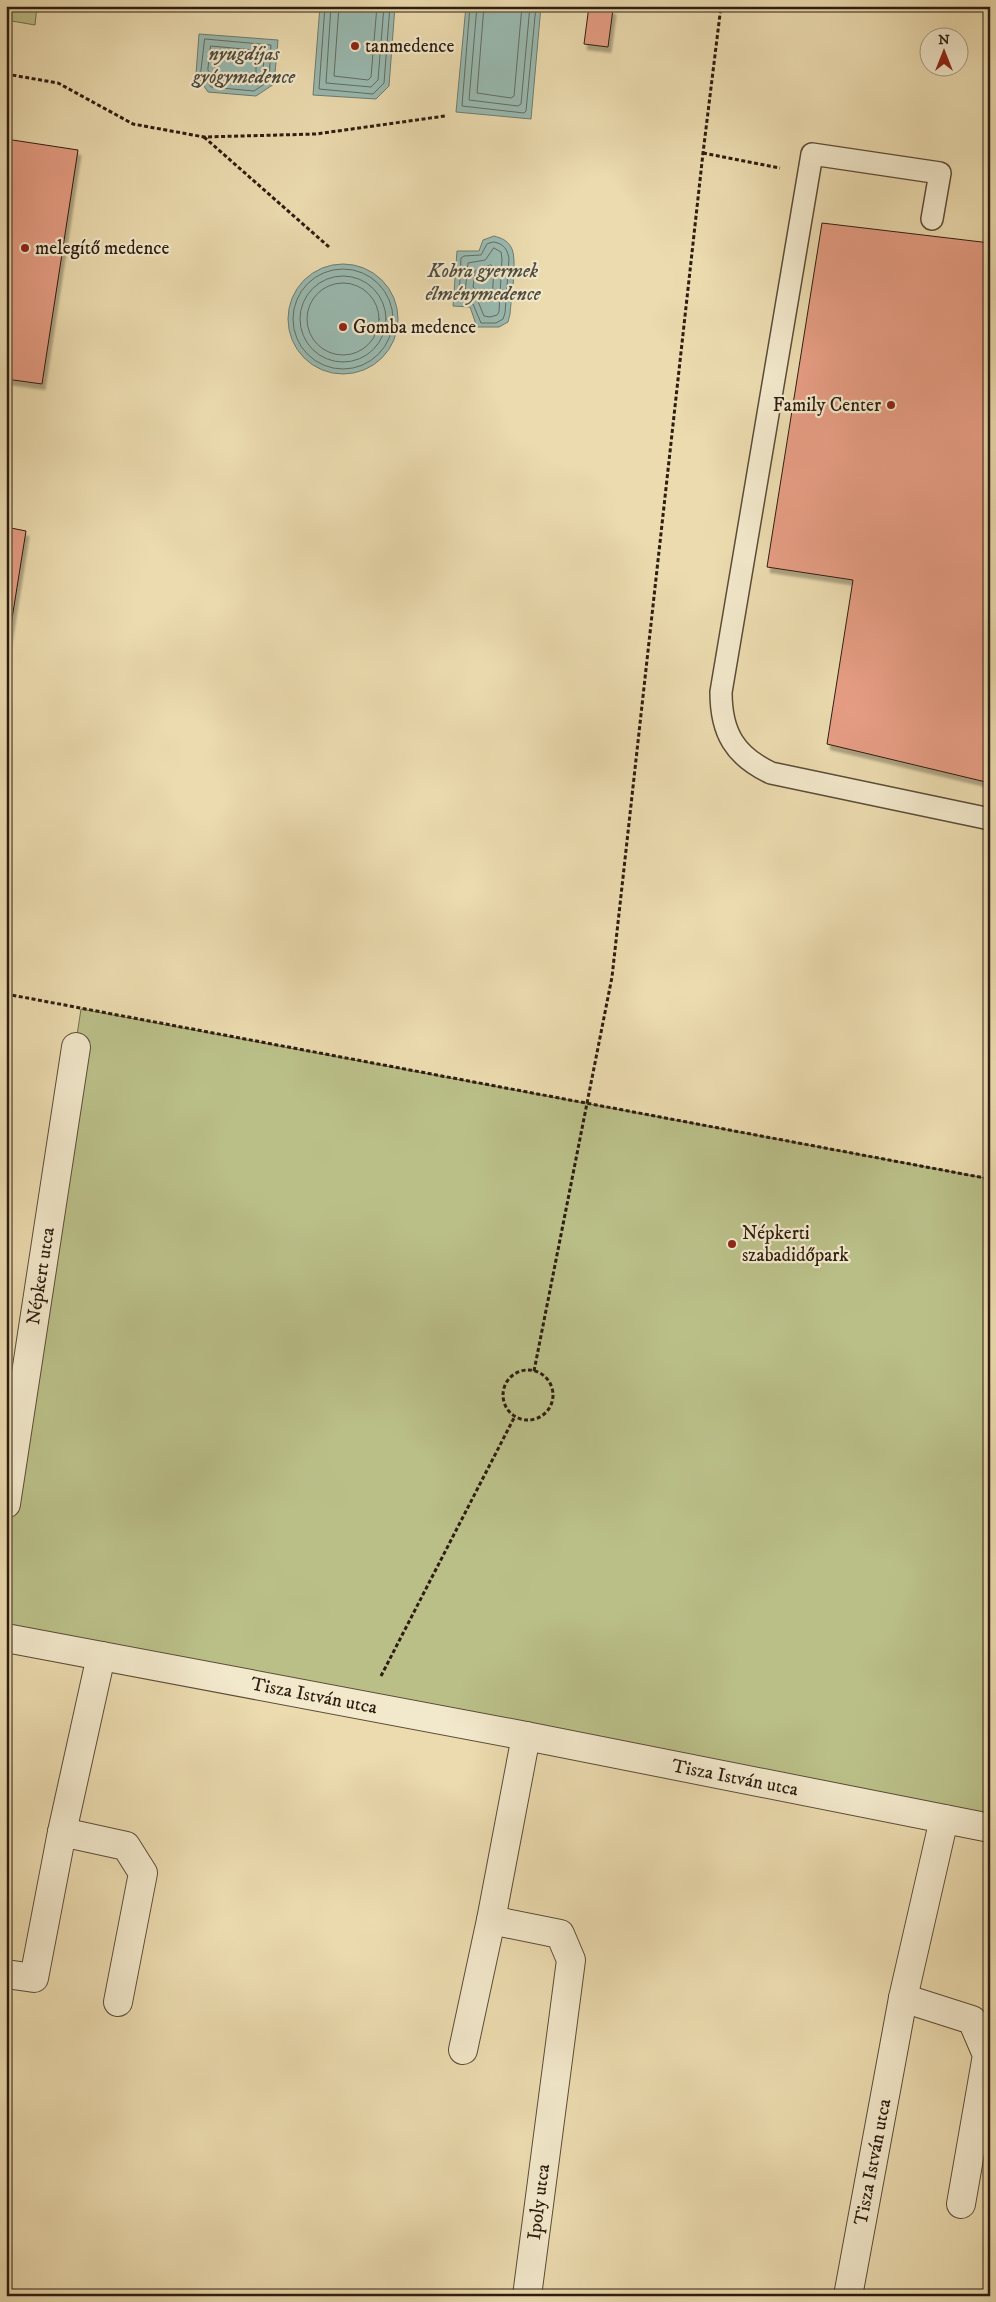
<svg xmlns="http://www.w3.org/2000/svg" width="996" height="2302" viewBox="0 0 996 2302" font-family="'IM FELL DW Pica',serif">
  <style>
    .green { fill: #babf88; stroke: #746e4c }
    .water { fill: #99bab1; stroke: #6e7b71 }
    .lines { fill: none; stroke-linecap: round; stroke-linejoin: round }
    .shore { stroke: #636c61; stroke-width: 1 }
    .building { fill: #e69d84; stroke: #2d1d11; filter: url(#shadow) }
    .service-casing { stroke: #5c4c38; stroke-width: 24 }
    .minor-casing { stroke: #5c4c38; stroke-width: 30 }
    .path { stroke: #2d1d11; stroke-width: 3; stroke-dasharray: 4 2.5; stroke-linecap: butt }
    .service { stroke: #f2e8cb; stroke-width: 21 }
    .minor { stroke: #f2e8cb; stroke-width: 28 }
    .poi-dot { fill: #8f2418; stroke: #f2e8cb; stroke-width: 2 }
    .labels { text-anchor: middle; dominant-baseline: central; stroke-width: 4.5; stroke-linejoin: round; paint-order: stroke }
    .poi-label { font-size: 19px; fill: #2d1d11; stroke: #f2e8cb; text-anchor: start }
    .street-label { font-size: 19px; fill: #2d1d11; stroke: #f2e8cb }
    .water-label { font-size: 20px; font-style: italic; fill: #4d4c41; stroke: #f2e8cb }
  </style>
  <defs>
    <filter id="shadow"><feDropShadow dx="3" dy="5.5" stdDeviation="1" flood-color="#0004"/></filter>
  </defs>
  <rect width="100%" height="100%" fill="#ebdbaf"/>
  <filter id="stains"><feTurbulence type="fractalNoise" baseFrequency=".004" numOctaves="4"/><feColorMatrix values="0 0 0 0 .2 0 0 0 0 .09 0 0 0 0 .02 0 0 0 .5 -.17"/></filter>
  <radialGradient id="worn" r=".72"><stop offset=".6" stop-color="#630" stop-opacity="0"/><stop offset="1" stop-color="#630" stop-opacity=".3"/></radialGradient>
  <g class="green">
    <polygon points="6,6 37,6 35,25 6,20"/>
    <polygon points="81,1009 990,1179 990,1828 6,1638 6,1504"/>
  </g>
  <g class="water">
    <polygon points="320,6 395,6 389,86 376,99 313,95"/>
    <polygon points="466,6 541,6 531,119 456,112"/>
    <polygon points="199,34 278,40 274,84 256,96 208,92 196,74"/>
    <path d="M494 236C501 238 507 240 511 247 518 258 511 299 510 314L508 322 499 327H477L470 307 453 306 457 251H479L483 240Z"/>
    <circle cx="343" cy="319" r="55"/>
  </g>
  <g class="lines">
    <g class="shore">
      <polyline points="325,6 319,89 373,94 384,83 390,6"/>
      <polyline points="331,6 326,83 371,87 378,80 384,6"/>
      <polyline points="339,6 334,76 368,80 371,77 377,6"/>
      <polyline points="470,6 462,106 524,113 526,111 536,6"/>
      <polyline points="477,6 469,100 518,106 521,104 530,6"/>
      <polyline points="484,6 477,93 511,98 514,96 522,6"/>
      <polygon points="205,39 271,45 269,81 254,91 211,87 201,72"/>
      <polygon points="211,46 264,51 263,77 252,84 215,81 208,70"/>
      <polygon points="218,54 256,57 256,73 250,77 219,74 215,68"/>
      <path d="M494 242C504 244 507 249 509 258L505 313 503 319 496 323H481L473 304 459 300 461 258 464 256 481 255 487 244Z"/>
      <polygon points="494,248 501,252 502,259 499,312 497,315 490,317 484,316 477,299 465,293 468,263 485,260"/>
      <polygon points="491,265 494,268 492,300 489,302 473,287 475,271"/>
      <circle cx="343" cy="319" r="50"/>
      <circle cx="343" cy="319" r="43"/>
      <circle cx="343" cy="319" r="36"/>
    </g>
  </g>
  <g class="building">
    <polygon points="589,6 613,9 608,47 584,44"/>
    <polygon points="6,139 78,150 42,384 6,379"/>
    <polygon points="822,223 990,243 990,783 827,744 853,580 767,567"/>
    <polygon points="6,527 26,531 7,650 6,650"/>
  </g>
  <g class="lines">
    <g class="service-casing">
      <path id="service" d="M932 219 940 173 812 154 721 692C721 733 735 756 771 773L990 819"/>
    </g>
    <g class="minor-casing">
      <g id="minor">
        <polyline points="6,1504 76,1047"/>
        <polyline points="6,1638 526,1736 990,1828"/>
        <polyline points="526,1736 491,1920 560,1934 571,1960 527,2296"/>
        <polyline points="62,1832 126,1846 143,1873 118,2002"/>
        <polyline points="6,1974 34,1978 62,1832 101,1656"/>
        <polyline points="903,1998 972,2020 987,2055 961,2204"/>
        <polyline points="463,2050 491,1920"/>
        <polyline points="848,2296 903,1998 944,1819"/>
      </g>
    </g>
    <g class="path">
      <polyline points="6,74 58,83 133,124 204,137 316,134 445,116"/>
      <polyline points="204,137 329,247"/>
      <polyline points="703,153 780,168"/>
      <polyline points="6,994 990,1179"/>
      <circle cx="528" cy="1395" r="25"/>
      <polyline points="534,1371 612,977 703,153 721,6"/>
      <polyline points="381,1676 515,1416"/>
    </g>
    <use href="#service" class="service"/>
    <use href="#minor" class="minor"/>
  </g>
  <g class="poi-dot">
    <circle cx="355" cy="46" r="5"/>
    <circle cx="25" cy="248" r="5"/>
    <circle cx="343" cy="327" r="5"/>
    <circle cx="891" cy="405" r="5"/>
    <circle cx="732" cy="1244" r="5"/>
  </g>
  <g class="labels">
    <g class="poi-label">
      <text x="365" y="46">tanmedence</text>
      <text x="35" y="248">melegítő medence</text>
      <text x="353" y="327">Gomba medence</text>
      <text x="881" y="405" text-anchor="end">Family Center</text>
      <text x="742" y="1233">Népkerti<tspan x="742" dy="22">szabadidőpark</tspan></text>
    </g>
    <g class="street-label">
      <text transform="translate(41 1276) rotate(-81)">Népkert utca</text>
      <text transform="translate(314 1696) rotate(11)">Tisza István utca</text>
      <text transform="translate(735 1778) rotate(11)">Tisza István utca</text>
      <text transform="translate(873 2162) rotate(-79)">Tisza István utca</text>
      <text transform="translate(539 2202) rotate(-83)">Ipoly utca</text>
    </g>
    <g class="water-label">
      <text x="244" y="54">nyugdíjas<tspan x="244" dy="23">gyógymedence</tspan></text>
      <text x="483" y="271">Kobra gyermek<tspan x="483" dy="23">élménymedence</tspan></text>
    </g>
  </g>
  <rect width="996" height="2302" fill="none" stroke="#ebdbaf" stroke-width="25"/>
  <rect x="8" y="8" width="981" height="2287" fill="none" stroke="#2d1d11" stroke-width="2.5"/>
  <rect x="12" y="12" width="971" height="2277" fill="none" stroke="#2d1d11"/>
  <g transform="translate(944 52)"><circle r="24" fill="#f2e8cb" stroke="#a39781"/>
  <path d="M0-4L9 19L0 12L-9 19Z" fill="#8f2418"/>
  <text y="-8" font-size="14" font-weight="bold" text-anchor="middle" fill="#2d1d11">N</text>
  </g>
  <rect width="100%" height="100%" filter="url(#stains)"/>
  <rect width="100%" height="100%" fill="url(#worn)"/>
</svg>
